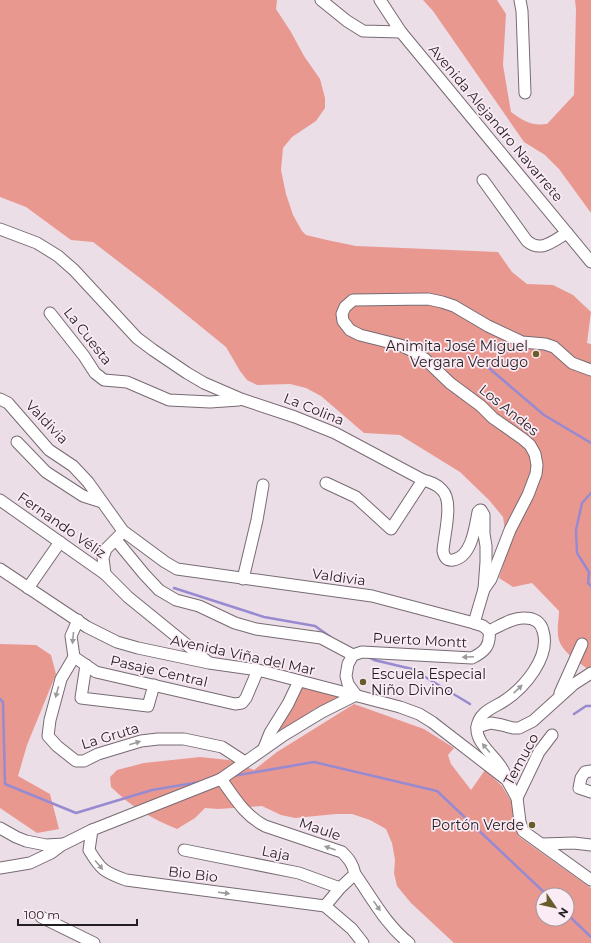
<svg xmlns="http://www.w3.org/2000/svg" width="591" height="943" viewBox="0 0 591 943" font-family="Montserrat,sans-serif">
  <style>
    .green { fill: #e99890; fill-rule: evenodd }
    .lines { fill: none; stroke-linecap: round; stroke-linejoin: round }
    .stream { stroke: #988ad0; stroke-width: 2.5 }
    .minor-casing { stroke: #776b73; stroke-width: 13 }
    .minor { stroke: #fff; stroke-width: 11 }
    .oneway { fill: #9c9a9b }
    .poi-dot { fill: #695c29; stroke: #faebf4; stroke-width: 1.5 }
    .labels { text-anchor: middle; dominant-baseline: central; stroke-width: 3.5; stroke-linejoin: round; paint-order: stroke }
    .street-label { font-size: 14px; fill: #231e21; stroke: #faebf4 }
    .poi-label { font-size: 14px; fill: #231e21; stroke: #faebf4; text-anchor: end }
  </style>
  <rect width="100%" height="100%" fill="#ecdee7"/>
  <g class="green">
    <path d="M0 0H277L276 9 291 32 304 56 320 79 325 98V108L316 121 292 137 283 148 281 170 286 194 293 215 302 231 306 235 327 240 356 246 498 252 512 272 527 284 553 285 573 295 591 312 587 343 591 344V671C579 663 558 650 558 634 557 626 559 619 559 611L532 583 513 587 499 578 509 546 507 542 503 517 489 500 460 472 400 435 364 433 321 396 306 388 290 384 257 385 247 380 240 371 226 347 162 295 93 242 71 240 26 207 0 197Z"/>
    <path d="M423 0H497L506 14 503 65 511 112C524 121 530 126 547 124L574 95 576 9 575 0H591V213L559 169 545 155 524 142 433 11Z"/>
    <polygon points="0,644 36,645 51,655 56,674 27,745 18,776 50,794 59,829 37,833 0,808"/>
    <polygon points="301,685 343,698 314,709 273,739"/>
    <path d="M354 704 424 729 454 748 448 755 451 764 471 790 485 770 502 786 511 801 518 836 591 888V943H454L411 903 397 886 394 873 395 860 392 843 386 829 370 820 352 814H336L295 818 281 815 262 806 218 809 205 808 195 818 177 829C152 819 130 806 111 787L110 777 117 770 144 763 200 757 229 760 254 770 277 752ZM543 895H567V919H543Z"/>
  </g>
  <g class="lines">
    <g class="stream">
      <polyline points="483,363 544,415 591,443"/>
      <polyline points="591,493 582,503 576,530 577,553 589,572 588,583 591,586"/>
      <polyline points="174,588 264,617 315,626 332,638"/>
      <polyline points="368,657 374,660 412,669 470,704"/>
      <polyline points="0,699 3,702 5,784 76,813 152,790 200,782"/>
      <polyline points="574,714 586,706 591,706"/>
      <polyline points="233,776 314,762 437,791 547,895"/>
      <polyline points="567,914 591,937"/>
    </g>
    <g class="minor-casing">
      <g id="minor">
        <polyline points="321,0 347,21 363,31 401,32"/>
        <polyline points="380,0 401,32 591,262"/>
        <polyline points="520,0 522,11 525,93"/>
        <path d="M483 180 527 241C541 253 553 241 567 233"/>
        <path d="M0 229 37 243 58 256 74 270 137 338 153 350 187 373 204 383 241 399 295 417 335 433 423 480C430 482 437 484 442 490 454 501 444 535 443 551 444 556 446 561 453 560 472 557 475 527 478 512L480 510H481L484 515V534L486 546V562L484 589"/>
        <polyline points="50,313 84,356 95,373 104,380 127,382 169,400 210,402 239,400"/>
        <polyline points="0,399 8,403 49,450 73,466 88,482 123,531 165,562 177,569 372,596 474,623 483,626 489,631"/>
        <polyline points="17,442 46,472 83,496 102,502"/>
        <polyline points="326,483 356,497 391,529 423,480"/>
        <polyline points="0,500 105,574 128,597 208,662"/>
        <polyline points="116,540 144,574 159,590 176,600 199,606 235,623 256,629 321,638 353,655"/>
        <polyline points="0,569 87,627 117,642 138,648 209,663 258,670 400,707 419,714 432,722 507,780 517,798 520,822 523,831 591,880"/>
        <polyline points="105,574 103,558 106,549 120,535"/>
        <polyline points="243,579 257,520 263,485"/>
        <polyline points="28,588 60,542"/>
        <polyline points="78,620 71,636 74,657 96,672 235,704 242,703 246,698 258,670"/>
        <polyline points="474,623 484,589 491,579 510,530 528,495 536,474 537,465 535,454 530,445 523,439 493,418 481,406 450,383 425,359 413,351 400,345 360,335 350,330 343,321 342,314 345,307 353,300 428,299 442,302 454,306 488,326 522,342 545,344 554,347 572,363 591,370"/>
        <path d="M489 631C500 626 513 617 525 618 534 618 541 622 543 631 551 657 524 688 504 701 493 708 479 712 477 727 475 746 502 759 506 778"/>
        <polyline points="74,657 61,679 50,720 48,736 57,746 76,761 84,761 98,754 141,741 158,739 184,739 222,747 245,762"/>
        <polyline points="86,665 81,698 148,706 154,685"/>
        <polyline points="560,693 582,644"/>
        <polyline points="477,727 491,723 502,725 513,728 519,728 533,721 574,684 591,673"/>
        <polyline points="264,748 270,733 288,704 299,681"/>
        <polyline points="591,771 585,772 581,778 579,788 591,792"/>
        <path d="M221 779C235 798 244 815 265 826L342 852C349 859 353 864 355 874 372 898 386 925 409 943"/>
        <polyline points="517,798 539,752 552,735"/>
        <path d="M0 828 16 837 26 841 46 845 64 844 92 830 221 779 284 735 322 712 356 695 348 684 346 676 348 664 353 655 362 652 472 658C484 652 491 646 489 631"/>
        <path d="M92 830 89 850C101 870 104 872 126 880L325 906"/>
        <polyline points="543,844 574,843 591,845"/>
        <polyline points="184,850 299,873 340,888"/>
        <polyline points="0,868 30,863 51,853 63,844"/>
        <polyline points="325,906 352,929 363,943"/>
        <polyline points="325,906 340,888 355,874"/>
        <polyline points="41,917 94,943"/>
      </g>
    </g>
    <use href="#minor" class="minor"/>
  </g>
  <defs><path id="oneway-solid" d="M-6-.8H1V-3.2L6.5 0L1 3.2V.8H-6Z"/></defs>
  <g class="oneway">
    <use href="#oneway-solid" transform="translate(73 638) rotate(95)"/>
    <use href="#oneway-solid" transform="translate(468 657) rotate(177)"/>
    <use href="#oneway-solid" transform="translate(518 689) rotate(-43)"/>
    <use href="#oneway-solid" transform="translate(57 692) rotate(105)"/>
    <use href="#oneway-solid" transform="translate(135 743) rotate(-17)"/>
    <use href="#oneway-solid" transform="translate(486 748) rotate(-130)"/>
    <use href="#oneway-solid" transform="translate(330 848) rotate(-161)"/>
    <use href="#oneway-solid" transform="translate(99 865) rotate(49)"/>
    <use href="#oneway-solid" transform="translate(224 893) rotate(7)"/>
    <use href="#oneway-solid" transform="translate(377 906) rotate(55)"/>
  </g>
  <g class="poi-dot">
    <circle cx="536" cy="354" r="4"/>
    <circle cx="363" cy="682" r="4"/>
    <circle cx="532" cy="825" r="4"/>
  </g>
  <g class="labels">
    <g class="street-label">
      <text transform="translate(496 123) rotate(50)">Avenida Alejandro Navarrete</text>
      <text transform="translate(88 336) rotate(52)">La Cuesta</text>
      <text transform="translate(314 409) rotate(22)">La Colina</text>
      <text transform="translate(509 410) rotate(39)">Los Andes</text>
      <text transform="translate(47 422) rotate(46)">Valdivia</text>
      <text transform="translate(62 525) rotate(35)">Fernando Véliz</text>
      <text transform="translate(339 577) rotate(8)">Valdivia</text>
      <text transform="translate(420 640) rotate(3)">Puerto Montt</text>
      <text transform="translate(243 655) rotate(12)">Avenida Viña del Mar</text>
      <text transform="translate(159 671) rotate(13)">Pasaje Central</text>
      <text transform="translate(110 736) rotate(-17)">La Gruta</text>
      <text transform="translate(521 759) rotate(-61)">Temuco</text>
      <text transform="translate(320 829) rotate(19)">Maule</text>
      <text transform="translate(276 853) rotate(11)">Laja</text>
      <text transform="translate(193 874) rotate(7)">Bio Bio</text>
    </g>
    <g class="poi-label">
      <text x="528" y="346">Animita José Miguel<tspan x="528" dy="16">Vergara Verdugo</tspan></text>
      <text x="371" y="674" text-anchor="start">Escuela Especial<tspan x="371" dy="16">Niño Divino</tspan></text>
      <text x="524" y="825">Portón Verde</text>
    </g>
  </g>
  <g transform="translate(555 907) rotate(124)"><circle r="19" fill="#faebf4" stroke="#a499a0"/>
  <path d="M0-3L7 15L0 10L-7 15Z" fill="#695c29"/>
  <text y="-6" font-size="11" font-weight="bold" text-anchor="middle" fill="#231e21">N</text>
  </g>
  <path d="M18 919v6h119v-6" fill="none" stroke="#231e21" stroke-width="2"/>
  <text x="24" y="919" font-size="12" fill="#231e21" stroke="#faebf4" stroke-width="3" paint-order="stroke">100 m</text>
</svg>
